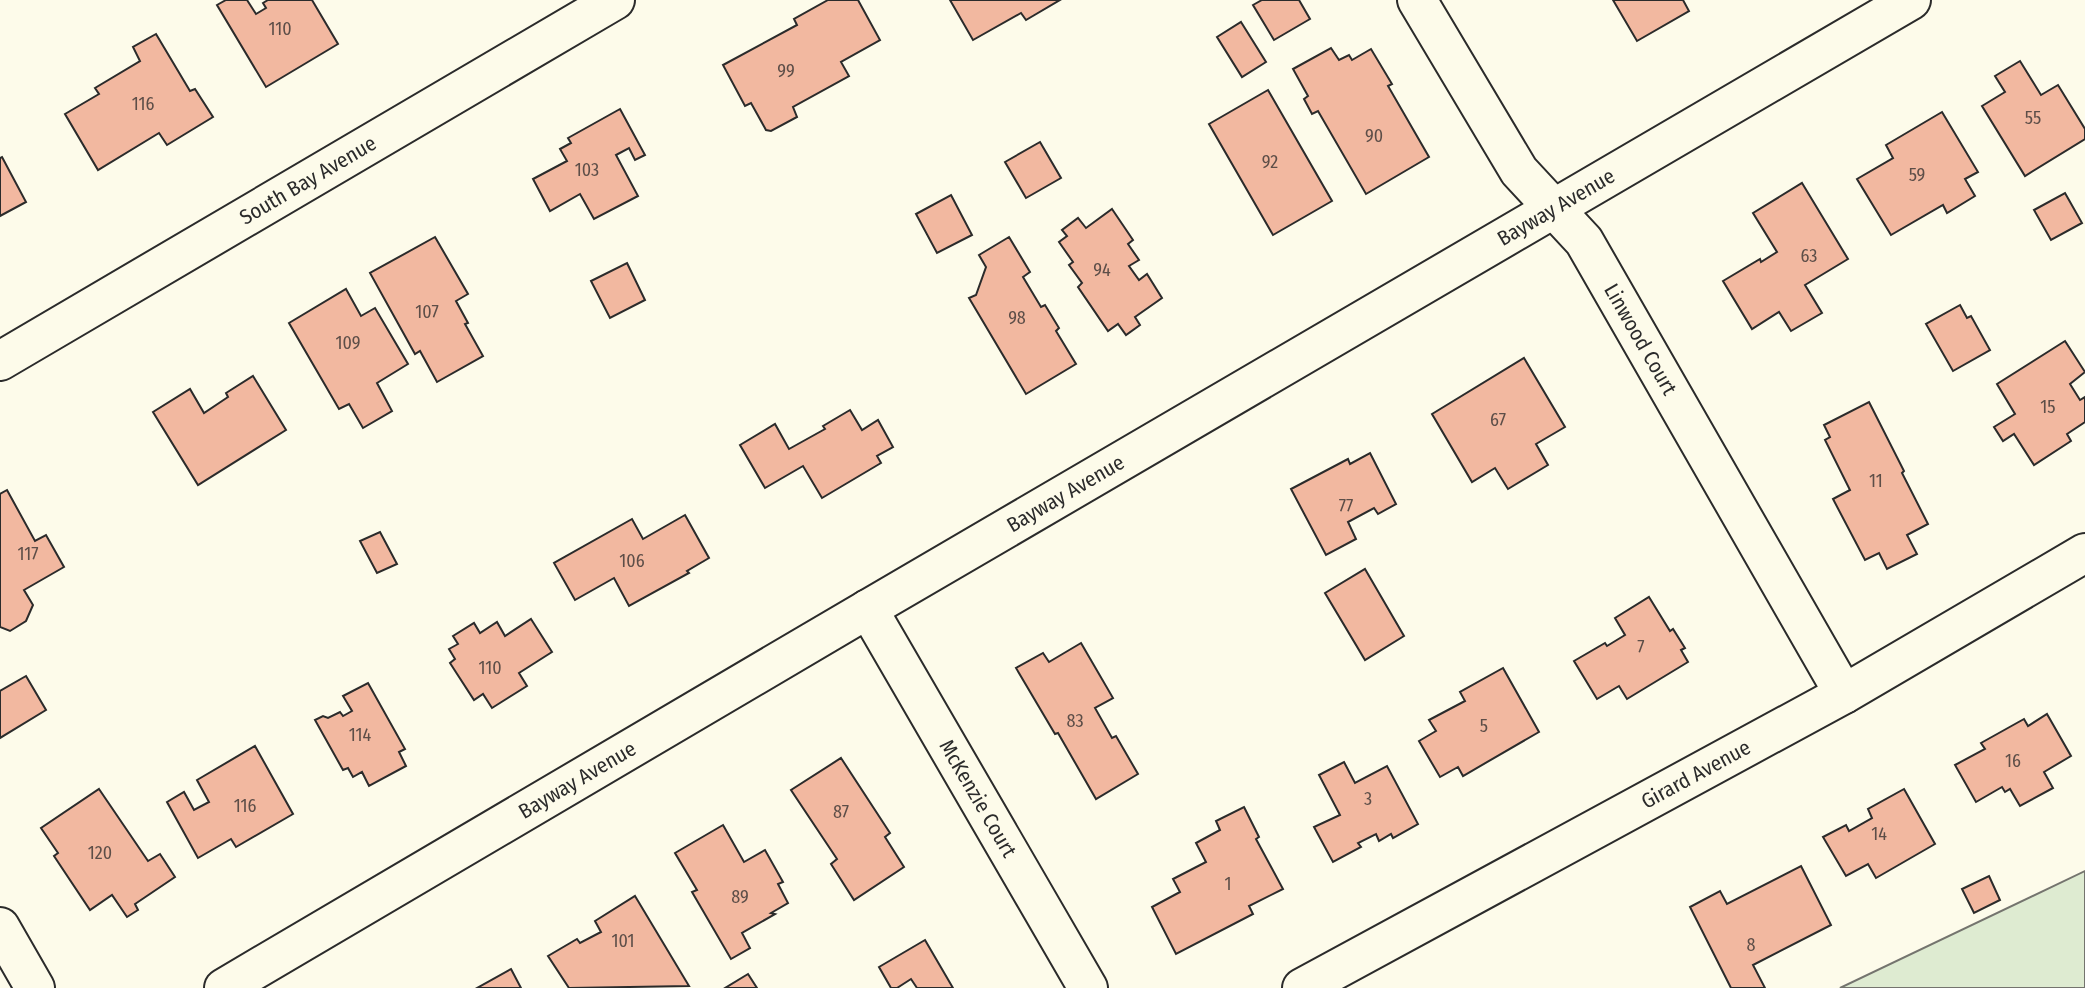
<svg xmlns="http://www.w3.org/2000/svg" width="2085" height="988" viewBox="0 0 2085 988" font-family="'Fira Sans Condensed',sans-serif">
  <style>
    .green { fill: #deebd1; stroke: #74746e; stroke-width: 2 }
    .building { fill: #f2b8a0; stroke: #2b2b2b; stroke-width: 2 }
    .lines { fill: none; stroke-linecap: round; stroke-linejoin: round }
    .minor-casing { stroke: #2b2b2b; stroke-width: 42 }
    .minor { stroke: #fdfbea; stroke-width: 38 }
    .labels { text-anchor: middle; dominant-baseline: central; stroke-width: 5; stroke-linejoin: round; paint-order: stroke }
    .number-label { font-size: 18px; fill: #5d4e48 }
    .street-label { font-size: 21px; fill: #2b2b2b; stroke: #fdfbea }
  </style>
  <rect width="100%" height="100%" fill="#fdfbea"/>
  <polygon class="green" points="2085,871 2085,988 1840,988"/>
  <g class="building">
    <polygon points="226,0 247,0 256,14 266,8 263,3 268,0 312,0 338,44 266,87 217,5"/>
    <polygon points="828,0 858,0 880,40 841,62 849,76 793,107 797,117 771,131 766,130 751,103 745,106 723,65 797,25 794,19"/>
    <polygon points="950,0 1060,0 1026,20 1021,13 973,40"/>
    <polygon points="1262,0 1299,0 1310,19 1274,40 1253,5"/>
    <polygon points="1613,0 1683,0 1689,11 1637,41"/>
    <polygon points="1241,22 1266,62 1242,77 1217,37"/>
    <polygon points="156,34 190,91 195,89 213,117 167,145 159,133 98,170 65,114 99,94 95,88 140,61 133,47"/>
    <polygon points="1331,48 1339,60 1349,55 1352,60 1371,49 1392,84 1388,86 1429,157 1366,194 1318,111 1312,114 1304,99 1308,96 1293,69"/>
    <polygon points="2020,61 2041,95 2058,85 2085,129 2085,139 2025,176 1982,106 2005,92 1995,76"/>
    <polygon points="1268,90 1332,201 1273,235 1209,124"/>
    <polygon points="620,109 645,155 635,160 629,148 616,155 638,196 594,219 580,194 550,211 533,179 567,161 560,149 571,143 568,138"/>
    <polygon points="1942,112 1978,172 1965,179 1975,196 1947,213 1943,205 1891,235 1857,179 1893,158 1886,145"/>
    <polygon points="1040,142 1061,178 1026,198 1005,162"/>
    <polygon points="2,157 26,202 0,216 0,158"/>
    <polygon points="1802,183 1848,259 1805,285 1822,313 1791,331 1779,312 1752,329 1723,281 1760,259 1761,262 1777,252 1753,213"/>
    <polygon points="2065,193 2082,223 2051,240 2034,210"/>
    <polygon points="951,195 972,235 937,253 916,214"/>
    <polygon points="1112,209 1133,240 1128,244 1139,260 1129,266 1139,280 1147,274 1162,298 1135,317 1140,325 1126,335 1118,324 1108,331 1078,287 1082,283 1069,265 1073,262 1059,242 1067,236 1062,230 1078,218 1086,228"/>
    <polygon points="435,237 468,294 456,301 468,323 465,324 483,356 437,382 420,351 415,354 370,273"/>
    <polygon points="1009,237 1030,272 1023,277 1041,307 1045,305 1059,328 1056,331 1076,364 1026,394 969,298 976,295 986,267 979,255"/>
    <polygon points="627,263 645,300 610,318 591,281"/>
    <polygon points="346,289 361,316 375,308 408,364 377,383 392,411 363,428 349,404 339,409 289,323"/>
    <polygon points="1960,305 1967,318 1971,316 1990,350 1953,371 1926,324"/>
    <polygon points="2065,341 2085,372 2070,384 2080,400 2085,397 2085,422 2067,434 2071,441 2034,465 2014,434 2003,441 1994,427 2015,414 1997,384"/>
    <polygon points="1524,358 1565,427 1536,444 1548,465 1508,489 1495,468 1472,482 1432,414"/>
    <polygon points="253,376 286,430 198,485 153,412 190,389 204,413 228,397 226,393"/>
    <polygon points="1869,402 1904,471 1902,473 1928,524 1907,535 1917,554 1887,569 1879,553 1865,560 1833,499 1850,490 1825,440 1830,437 1824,425"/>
    <polygon points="850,410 862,430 878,420 893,447 877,456 881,463 822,498 803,466 765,488 740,445 775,424 789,449 825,429 823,426"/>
    <polygon points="1370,453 1396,504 1378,514 1374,508 1348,522 1356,539 1326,555 1291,489 1348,459 1350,464"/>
    <polygon points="7,490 35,541 46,535 64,567 24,590 33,605 26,621 10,631 0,627 0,494"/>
    <polygon points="685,515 709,558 687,571 689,573 629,606 614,578 575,600 554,563 632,519 643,539"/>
    <polygon points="380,532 397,564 377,573 360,541"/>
    <polygon points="1365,569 1404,636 1365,660 1325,593"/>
    <polygon points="1649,597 1670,631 1673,629 1685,648 1681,650 1688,662 1627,699 1619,686 1597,699 1574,661 1605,643 1607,646 1625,635 1615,618"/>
    <polygon points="531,619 552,652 519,673 527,686 492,708 483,694 474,700 450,663 455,659 449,649 458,644 453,636 474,623 480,633 497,622 505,636"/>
    <polygon points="1081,643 1113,698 1095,708 1112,738 1116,736 1138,774 1096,799 1058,733 1055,734 1016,668 1043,653 1049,662"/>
    <polygon points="1503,668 1539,732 1463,776 1458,767 1440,777 1419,741 1436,731 1429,720 1465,701 1460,692"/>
    <polygon points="26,676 46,710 0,738 0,691"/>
    <polygon points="368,683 405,749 399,752 406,766 369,786 362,772 353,777 348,768 343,770 315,720 323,716 328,718 340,712 343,716 352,711 343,696"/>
    <polygon points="2047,714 2071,756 2044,772 2053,788 2020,806 2010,789 2005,792 2002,787 1976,802 1955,765 1985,749 1981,743 2024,719 2028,726"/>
    <polygon points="255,746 293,814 236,847 231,839 198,858 167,802 184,792 194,810 209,802 197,780"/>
    <polygon points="841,758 890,833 885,837 904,867 854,900 831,864 837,859 791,790"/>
    <polygon points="1344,762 1355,783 1387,766 1418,824 1393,838 1391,834 1379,841 1376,834 1358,843 1361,847 1333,862 1314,827 1340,815 1319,775"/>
    <polygon points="99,789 148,861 160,854 175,877 135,904 138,910 127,917 112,895 90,910 54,856 58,853 41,828"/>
    <polygon points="1904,789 1935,844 1876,878 1868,864 1846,876 1823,837 1846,825 1849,831 1872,818 1868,809"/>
    <polygon points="1244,807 1259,837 1256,839 1283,889 1249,906 1253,914 1176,954 1152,907 1180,892 1173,879 1206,862 1196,843 1220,830 1216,821"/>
    <polygon points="723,825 744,862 765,850 783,882 778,884 788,903 771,913 775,914 742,933 750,948 731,959 692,892 697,890 675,853"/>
    <polygon points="1801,866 1831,925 1753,965 1765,988 1731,988 1690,907 1720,891 1727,904"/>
    <polygon points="1989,876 2000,900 1974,913 1962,889"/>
    <polygon points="635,896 689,986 569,988 548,956 577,939 580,943 601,932 595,921"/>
    <polygon points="925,940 953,988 917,988 911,979 897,988 891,988 879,967"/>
    <polygon points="511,969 521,988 477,988"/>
    <polygon points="748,974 757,988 725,988"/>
  </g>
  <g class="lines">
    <g class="minor-casing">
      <g id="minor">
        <path id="s1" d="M1417 0 1519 171 1584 241 1844 694"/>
        <path id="s2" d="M0 361 615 0"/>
        <path id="s3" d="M868 609 1088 988"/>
        <polyline points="0,927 35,988"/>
        <path id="s4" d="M224 988 868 609 1911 0"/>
        <path id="s5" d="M1302 988 1844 694 2085 553"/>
      </g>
    </g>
    <use href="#minor" class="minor"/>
  </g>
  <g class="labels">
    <g class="number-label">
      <text x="280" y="29">110</text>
      <text x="786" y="71">99</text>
      <text x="143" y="104">116</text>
      <text x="2033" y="118">55</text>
      <text x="1374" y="136">90</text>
      <text x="1270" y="162">92</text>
      <text x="587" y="170">103</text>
      <text x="1917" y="175">59</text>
      <text x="1809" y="256">63</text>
      <text x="1102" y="270">94</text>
      <text x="427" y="312">107</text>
      <text x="1017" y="318">98</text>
      <text x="348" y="343">109</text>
      <text x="2048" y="407">15</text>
      <text x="1498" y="420">67</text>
      <text x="1876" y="481">11</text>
      <text x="1346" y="506">77</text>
      <text x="28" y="554">117</text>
      <text x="632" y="561">106</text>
      <text x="1641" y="647">7</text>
      <text x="490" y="668">110</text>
      <text x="1075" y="721">83</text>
      <text x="1484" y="726">5</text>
      <text x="360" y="735">114</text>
      <text x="2013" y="761">16</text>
      <text x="1368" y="799">3</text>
      <text x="245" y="806">116</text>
      <text x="841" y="812">87</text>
      <text x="1879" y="834">14</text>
      <text x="100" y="853">120</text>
      <text x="1228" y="884">1</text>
      <text x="740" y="897">89</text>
      <text x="623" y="941">101</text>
      <text x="1751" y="945">8</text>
    </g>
    <g class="street-label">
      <text stroke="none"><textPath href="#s2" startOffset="357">South Bay Avenue</textPath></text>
      <text stroke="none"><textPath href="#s4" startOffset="1544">Bayway Avenue</textPath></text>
      <text stroke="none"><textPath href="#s1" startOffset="408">Linwood Court</textPath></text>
      <text stroke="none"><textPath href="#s4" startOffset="976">Bayway Avenue</textPath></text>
      <text stroke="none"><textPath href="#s5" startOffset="448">Girard Avenue</textPath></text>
      <text stroke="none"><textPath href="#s4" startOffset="410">Bayway Avenue</textPath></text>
      <text stroke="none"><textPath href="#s3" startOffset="219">McKenzie Court</textPath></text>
    </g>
  </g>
</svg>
